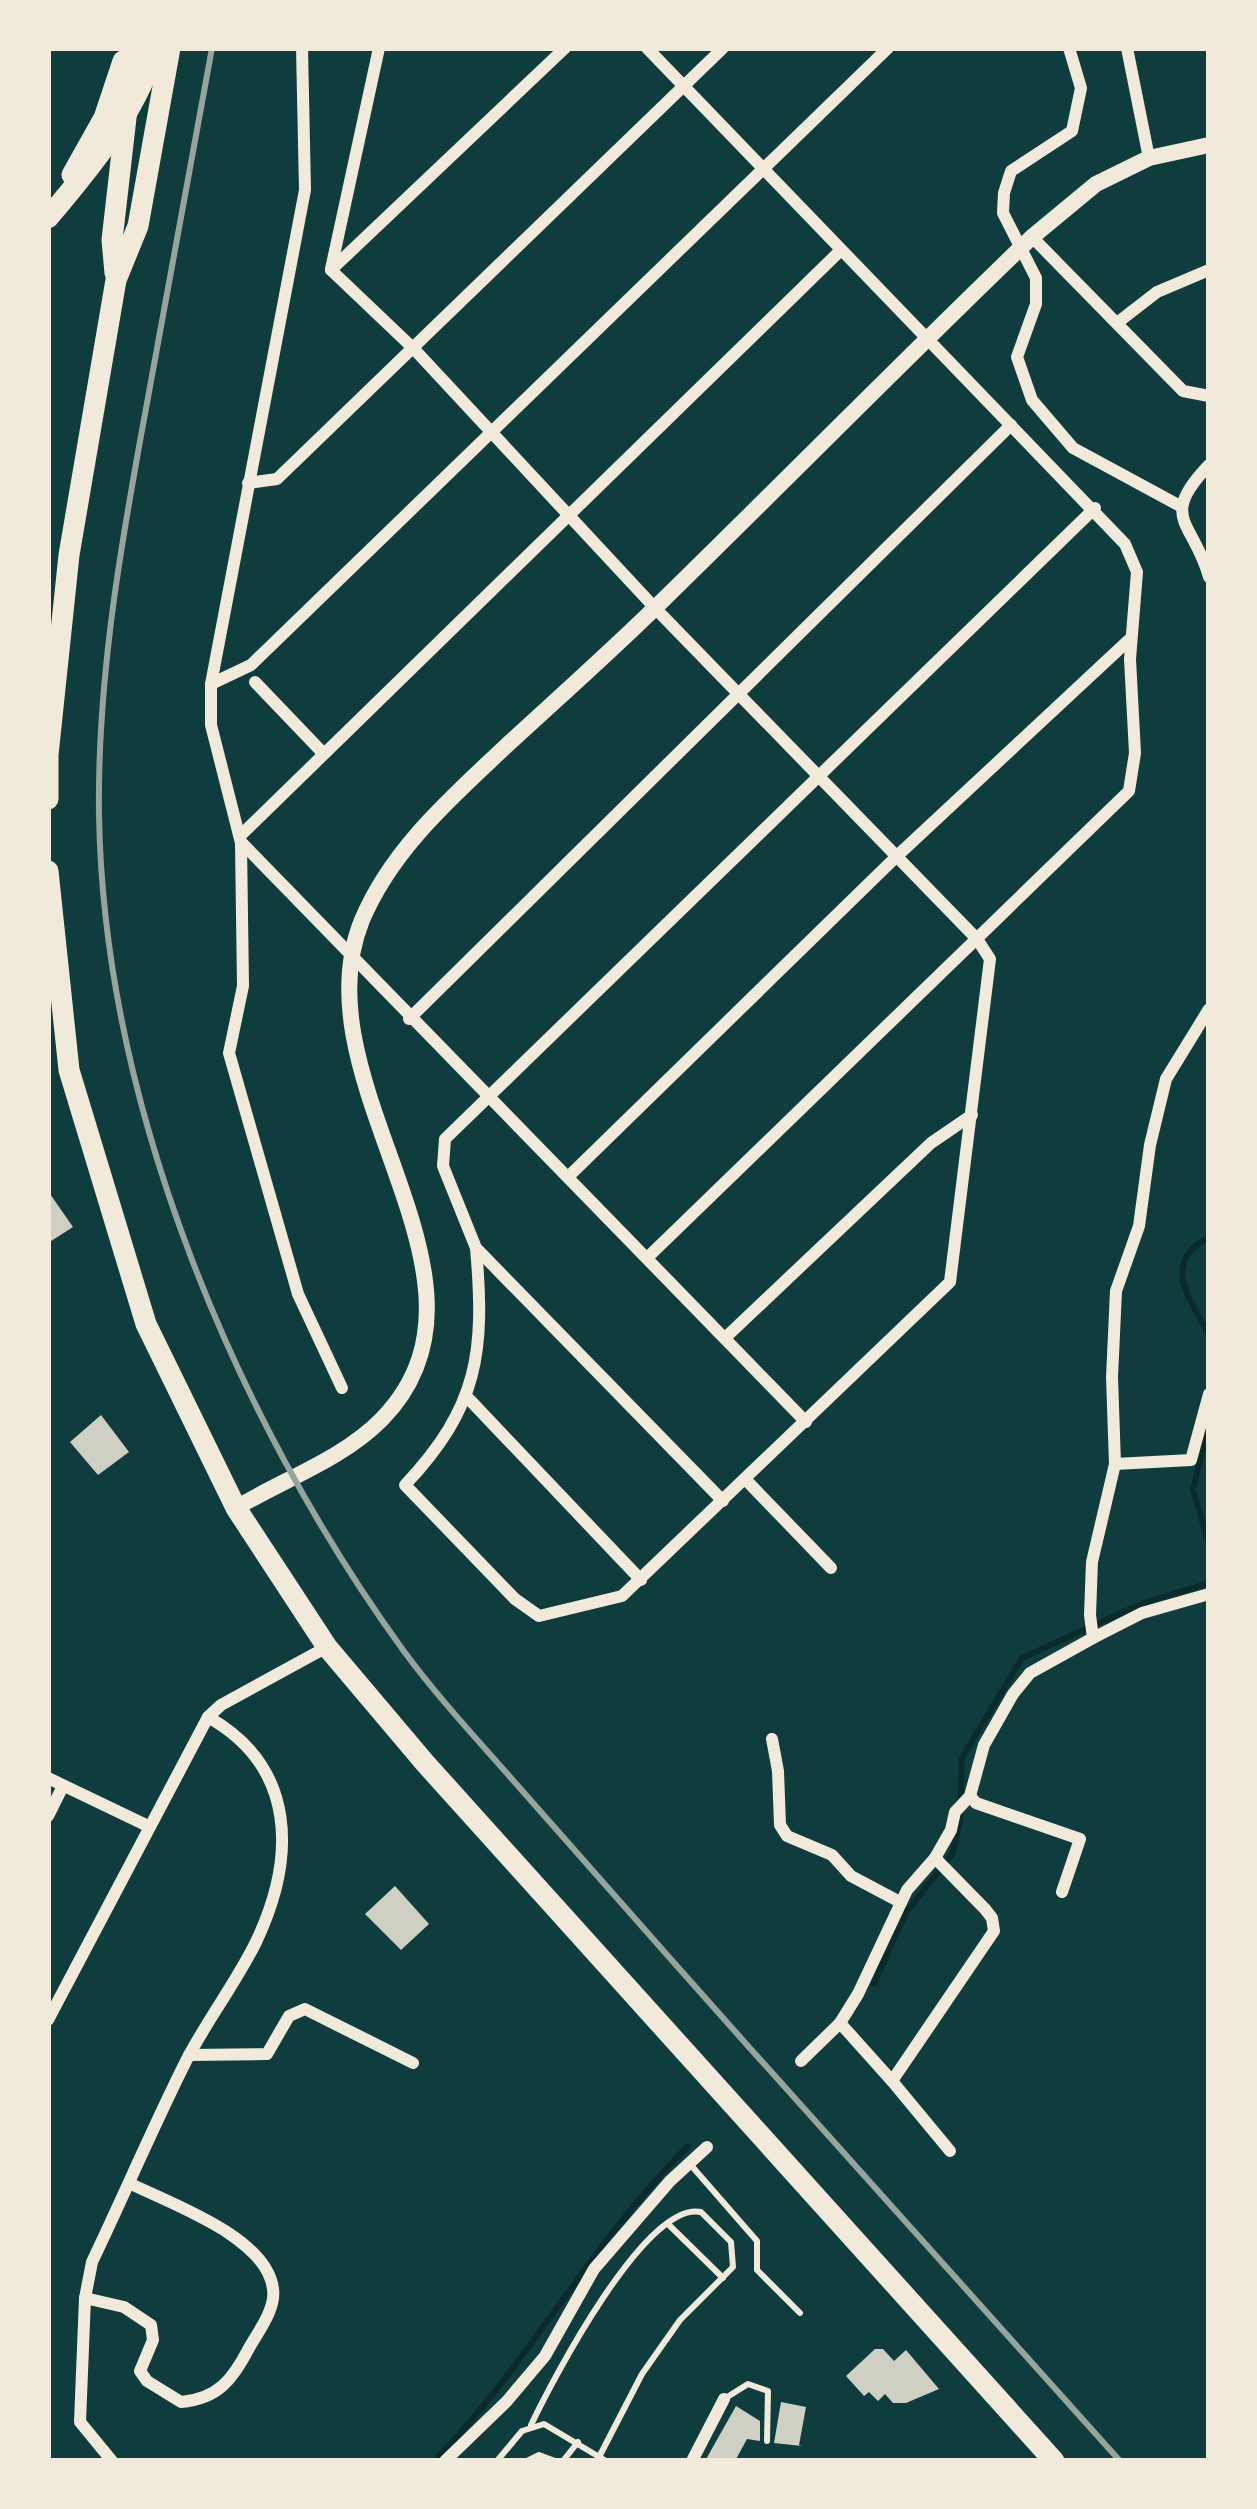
<svg xmlns="http://www.w3.org/2000/svg" width="1257" height="2509" viewBox="0 0 1257 2509" font-family="'Playfair Display',serif">
  <style>
    .lines { fill: none; stroke-linecap: round; stroke-linejoin: round }
    .stream { stroke: #0a2a2b; stroke-width: 6 }
    .building { fill: #cfcfc3 }
    .service { stroke: #f1e9da; stroke-width: 6 }
    .minor { stroke: #f1e9da; stroke-width: 12 }
    .tertiary { stroke: #f1e9da; stroke-width: 16 }
    .trunk { stroke: #f1e9da; stroke-width: 21 }
    .rail { stroke: #97a49c; stroke-width: 6 }
  </style>
  <rect width="100%" height="100%" fill="#0f3d3e"/>
  <g class="lines">
    <g class="stream">
      <path d="M1209 1237C1158 1265 1192 1300 1209 1335"/>
      <polyline points="1209,1424 1193,1489 1209,1545"/>
      <polyline points="874,1984 905,1914 953,1853 960,1821 962,1758 1022,1658 1143,1603 1209,1583"/>
      <path d="M434 2461C529 2365 590 2243 688 2146"/>
    </g>
  </g>
  <g class="building">
    <polygon points="48,1191 73,1227 48,1243"/>
    <polygon points="101,1415 129,1452 98,1475 70,1442"/>
    <polygon points="395,1886 429,1924 401,1950 365,1914"/>
    <polygon points="875,2349 883,2349 894,2361 906,2350 939,2389 906,2403 893,2403 885,2394 878,2401 869,2392 864,2396 846,2376"/>
    <polygon points="781,2402 806,2407 799,2445 802,2446 774,2443"/>
    <polygon points="736,2406 760,2421 760,2441 747,2439 735,2461 705,2461"/>
  </g>
  <g class="lines">
    <g class="service">
      <polyline points="689,2163 757,2241 757,2270 800,2313"/>
      <polyline points="668,2224 723,2278"/>
      <polyline points="724,2399 748,2384 768,2391 767,2441"/>
      <path d="M531 2425C552 2381 646 2200 701 2212L731 2242 733 2267 680 2320 642 2374 597 2461"/>
      <polyline points="497,2461 522,2431 544,2424 606,2461"/>
      <polyline points="527,2461 539,2455 555,2461"/>
      <polyline points="563,2461 578,2442"/>
    </g>
    <g class="minor">
      <polyline points="302,48 305,190 211,684 211,725 241,843 243,986 229,1053 298,1294 342,1388"/>
      <polyline points="647,48 1125,544 1137,572 1130,659 1135,753 1129,791 648,1257"/>
      <polyline points="1069,48 1081,88 1072,131 1011,171 1004,193 1003,213 1036,278 1036,304 1017,357 1032,400 1073,448 1182,507"/>
      <polyline points="1127,48 1149,158"/>
      <polyline points="1032,237 1183,391 1209,396"/>
      <polyline points="331,269 379,48"/>
      <path d="M331 270 414 349 655 608 977 939 990 959 950 1282 622 1596 539 1616 515 1599 405 1485C479 1406 485 1352 476 1248"/>
      <polyline points="331,270 565,48"/>
      <polyline points="1117,323 1157,292 1209,270"/>
      <path d="M1209 465C1157 519 1194 521 1209 577"/>
      <polyline points="248,483 277,479 723,48"/>
      <polyline points="255,682 322,752"/>
      <polyline points="211,684 251,665 888,48"/>
      <polyline points="240,836 841,250"/>
      <polyline points="242,843 806,1422"/>
      <polyline points="409,1019 1011,425"/>
      <polyline points="569,1176 897,856 1131,638"/>
      <polyline points="726,1337 931,1143 972,1115"/>
      <polyline points="467,1397 641,1580"/>
      <polyline points="1115,1464 1191,1460 1209,1394"/>
      <polyline points="746,1480 831,1568"/>
      <polyline points="723,1501 476,1248 443,1166 445,1139 1095,508"/>
      <polyline points="1093,1638 1142,1613 1209,1594"/>
      <polyline points="772,1739 778,1771 780,1825 787,1836 832,1855 851,1876 900,1902"/>
      <polyline points="48,1778 148,1826"/>
      <polyline points="970,1796 976,1803 1080,1839 1062,1892"/>
      <polyline points="48,1816 63,1786"/>
      <polyline points="48,2020 208,1717 221,1705 327,1647"/>
      <polyline points="840,2023 892,2081 994,1931 992,1918 985,1909 935,1858"/>
      <polyline points="189,2055 267,2054 289,2016 305,2009 413,2063"/>
      <polyline points="801,2061 840,2023 858,1994 907,1890 935,1858 951,1830 955,1812 970,1796 984,1745 1013,1694 1030,1673 1093,1638 1090,1615 1092,1562 1115,1464 1112,1377 1116,1291 1139,1226 1150,1145 1166,1079 1209,1009"/>
      <polyline points="892,2081 950,2151"/>
      <path d="M85 2298 124 2307 151 2325 153 2340 140 2371 147 2381 181 2402C218 2399 233 2379 249 2348 258 2332 276 2309 273 2289 267 2237 171 2204 129 2183"/>
      <path d="M112 2461 80 2422 85 2298 92 2262C124 2195 153 2127 186 2061 207 2020 236 1983 256 1942 296 1858 297 1767 208 1717"/>
      <polyline points="445,2461 507,2401 545,2356 594,2269 670,2181 707,2147"/>
      <polyline points="692,2461 724,2399"/>
    </g>
    <path class="tertiary" d="M236 1508C284 1479 343 1459 382 1419 518 1279 295 1084 362 920 392 849 450 799 505 747 556 700 608 654 658 605 783 483 906 358 1032 237L1096 184 1149 158 1209 145"/>
    <g class="trunk">
      <polyline points="72,175 104,118 123,61"/>
      <path d="M48 218C92 166 135 114 156 48"/>
      <polyline points="115,273 112,240 134,48"/>
      <polyline points="48,799 48,755 69,555 116,280 138,226 170,48"/>
      <polyline points="48,871 69,1070 146,1324 236,1508 327,1647 425,1763 1054,2461"/>
    </g>
    <path class="rail" d="M212 48C190 166 168 284 147 403 122 538 97 677 99 815 104 1105 235 1418 403 1650 436 1695 474 1736 511 1778 566 1840 621 1902 676 1965 823 2131 972 2295 1120 2461"/>
  </g>
  <rect width="1257" height="2509" fill="none" stroke="#f1e9da" stroke-width="102"/>
</svg>
